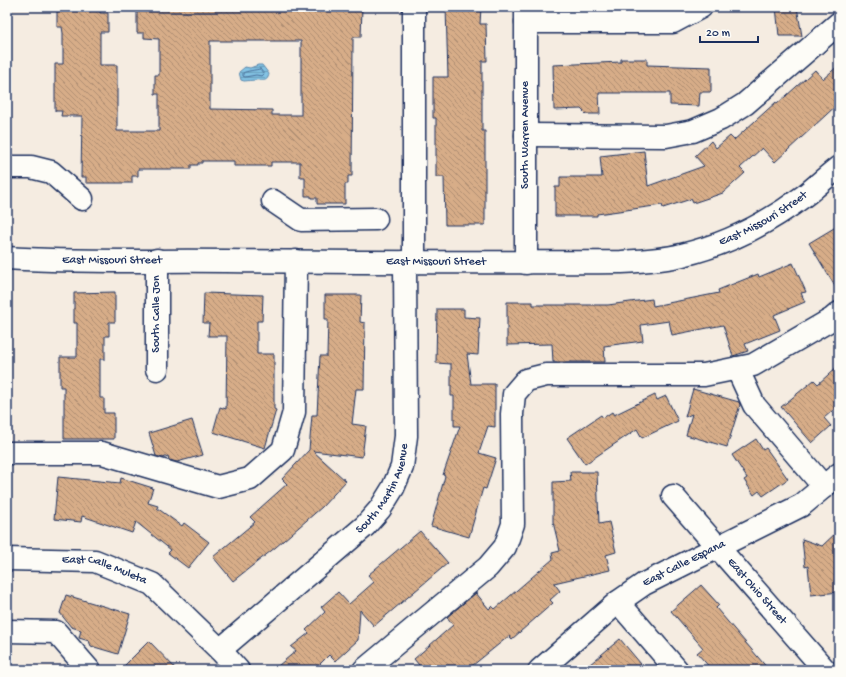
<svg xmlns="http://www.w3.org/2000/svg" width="846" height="677" viewBox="0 0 846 677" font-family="'Gochi Hand',sans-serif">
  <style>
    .water { fill: url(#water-rules); stroke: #5988ae }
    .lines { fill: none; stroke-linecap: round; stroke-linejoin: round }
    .shore { stroke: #456a94; stroke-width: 1 }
    .building { fill: url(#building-back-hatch); stroke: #1b2f5e; fill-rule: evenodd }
    .minor-casing { stroke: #1b2f5e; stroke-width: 25 }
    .minor { stroke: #fdfcf7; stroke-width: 22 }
    .labels { text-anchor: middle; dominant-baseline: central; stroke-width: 3.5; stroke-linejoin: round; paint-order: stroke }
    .street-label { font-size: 12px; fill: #1b2f5e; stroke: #fdfcf7 }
  </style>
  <defs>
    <pattern id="water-rules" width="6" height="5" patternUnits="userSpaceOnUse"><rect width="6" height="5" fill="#83c3e4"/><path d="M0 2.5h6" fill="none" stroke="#6a9fbc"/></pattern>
    <pattern id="building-back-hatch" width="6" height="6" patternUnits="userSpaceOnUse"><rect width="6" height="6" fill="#d7ad88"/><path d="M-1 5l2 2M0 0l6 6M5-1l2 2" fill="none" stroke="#ae8d72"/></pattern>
  </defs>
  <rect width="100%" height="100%" fill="#f5ece1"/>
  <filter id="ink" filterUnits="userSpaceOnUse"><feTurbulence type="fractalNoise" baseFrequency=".025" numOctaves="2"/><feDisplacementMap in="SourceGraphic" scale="8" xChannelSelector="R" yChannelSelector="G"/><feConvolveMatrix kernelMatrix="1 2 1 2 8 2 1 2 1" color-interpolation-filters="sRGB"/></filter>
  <g filter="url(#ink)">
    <path class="water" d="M258 65H262L269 74C267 84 261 79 255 80 251 80 248 81 244 81L241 80 239 72 245 67 250 68Z"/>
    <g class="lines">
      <path class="shore" d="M260 69 264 74 262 76 256 75 245 77 243 76V73C246 71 256 70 260 69Z"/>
    </g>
    <g class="building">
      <path d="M69 7H100V13H108V32H100V65H117V131H159V94H155V75H159V39L144 38V33H137V7H362L361 37H353V42L352 176H348V184H345V204H317V198H311V196H305V177H300V162H271V166H234V161H202V163H198V165H191V169H138V176H132V183H86V177H81L82 116H61L62 111H55V64H63V33L62 27H57V11H69ZM210 41H301V115H272V110L210 109Z"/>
      <polygon points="446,7 481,7 480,24 486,24 487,61 482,61 482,131 485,131 485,225 445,225 444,177 436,177 436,118 433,118 433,77 448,77"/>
      <polygon points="776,7 797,7 802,36 779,36"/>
      <polygon points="621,59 647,59 647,65 711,67 711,92 700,92 699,106 670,105 670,93 599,93 600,114 586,114 581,109 554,110 553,65 621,62"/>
      <polygon points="839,65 839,103 775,162 762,148 740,168 745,173 723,193 693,203 691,199 663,208 662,205 597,214 597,216 555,216 555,187 560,187 560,177 602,177 600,156 644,151 648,186 704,166 695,156 711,141 716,148 730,136 734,140 776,102 777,104 815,70 823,79"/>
      <polygon points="839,225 839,293 809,243"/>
      <polygon points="793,263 806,292 801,293 805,302 774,315 780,330 745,344 748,351 733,356 723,325 672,335 669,321 641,325 643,341 604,346 605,362 553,362 552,344 507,345 507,302 533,302 533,305 608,305 652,299 653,306 719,293 718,290 758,274 759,277"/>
      <polygon points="115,292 115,322 109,322 109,336 105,336 105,359 100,359 100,398 104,398 104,413 114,413 114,439 64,439 64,387 60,387 60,357 77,357 77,323 74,323 74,293"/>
      <polygon points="204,293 263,295 262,321 257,321 257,354 274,354 274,409 276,410 265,448 213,432 220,407 226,409 227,336 208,336 209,323 203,323"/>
      <polygon points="325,295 361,295 360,322 365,323 364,389 356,389 352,424 366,426 362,457 313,451 346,481 322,507 276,547 233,581 213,557 255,522 250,517 287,484 282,479 309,450 312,415 317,415 320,356 327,356 328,319 325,319"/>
      <polygon points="437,309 464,309 464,317 480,318 478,355 467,354 471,384 495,384 495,427 488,426 479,453 496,458 486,489 483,488 469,537 431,526 445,476 443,475 460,426 454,426 454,396 451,396 451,364 436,363"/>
      <polygon points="839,365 839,405 824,418 831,426 812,443 781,407 814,380 818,384"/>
      <polygon points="693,389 739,402 740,405 727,447 686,435 692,414 685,417"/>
      <polygon points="655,395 657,400 666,396 678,421 642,438 637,429 585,464 567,438 601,415 603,418 612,412 614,415"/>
      <polygon points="192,420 203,455 177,462 169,460 168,456 163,458 156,456 149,433"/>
      <polygon points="756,439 763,450 766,448 788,479 763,496 759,491 754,495 744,480 747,478 732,455"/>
      <polygon points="570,472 597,472 599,524 609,522 616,552 606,555 610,570 554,583 560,591 550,600 553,603 512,639 509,636 467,670 423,670 414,659 453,625 447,617 476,593 489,609 492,606 495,609 553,559 552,553 560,551 553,522 553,482 571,481"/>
      <polygon points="58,477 120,483 121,478 153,488 148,503 158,506 157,508 182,526 184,523 209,542 188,568 168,553 171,550 136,522 132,533 82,516 81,522 54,519"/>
      <polygon points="839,530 839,592 811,595 808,566 805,567 802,539 822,546"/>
      <polygon points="420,531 448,563 374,626 360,610 358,640 335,661 329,655 314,670 273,670 296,651 291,647 309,633 306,630 325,612 321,607 338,592 349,604 374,582 368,575"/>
      <polygon points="701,585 719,605 716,608 769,670 712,670 697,653 703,648 671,611"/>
      <polygon points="66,595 130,614 118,654 91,646 89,641 79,638 81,630 71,627 60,613"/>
      <polygon points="620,639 646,670 583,670"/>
      <polygon points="149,641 177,670 120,670"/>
    </g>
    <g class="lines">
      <g class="minor-casing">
        <g id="minor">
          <polyline points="526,7 526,263"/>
          <polyline points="526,22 673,22 701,7"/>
          <polyline points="526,135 666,136 693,131 721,119 745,104 839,23"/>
          <polyline points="7,167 31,167 51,172 82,199"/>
          <polyline points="273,201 301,220 376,219"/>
          <path id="s1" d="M7 258C80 263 153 260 226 261 358 262 490 263 621 262 641 261 662 260 682 255 725 245 768 223 804 196 816 187 827 176 839 167"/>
          <polyline points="157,260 157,369"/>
          <polyline points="414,263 414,7"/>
          <polyline points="737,368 754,405 824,487"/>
          <polyline points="7,453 102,453 218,487 250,479 283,450 294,412 296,261"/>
          <path id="s2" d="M673 496 825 670"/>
          <path id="s3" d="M7 559 95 561 152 584 220 650 238 670"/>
          <polyline points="618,602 677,670"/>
          <polyline points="7,631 56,632 89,670"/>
          <path id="s4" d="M220 650 365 526 380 509 393 488 402 467 406 436 405 262"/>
          <polyline points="364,670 488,567 505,547 513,524 512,414 514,394 526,380 546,375 704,375 753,365 832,319 839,313"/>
          <path id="s5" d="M540 670 618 602 644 584 802 505 839 474"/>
        </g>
      </g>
      <use href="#minor" class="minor"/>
    </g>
  </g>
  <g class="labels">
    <g class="street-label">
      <text transform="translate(526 135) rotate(-90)">South Warren Avenue</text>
      <text stroke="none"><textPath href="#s1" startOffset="765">East Missouri Street</textPath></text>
      <text stroke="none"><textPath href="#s1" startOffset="105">East Missouri Street</textPath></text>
      <text stroke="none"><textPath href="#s1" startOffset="429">East Missouri Street</textPath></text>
      <text transform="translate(157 314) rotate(-90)">South Calle Jon</text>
      <text stroke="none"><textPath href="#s4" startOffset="233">South Martin Avenue</textPath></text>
      <text stroke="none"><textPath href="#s5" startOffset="180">East Calle Espana</textPath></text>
      <text stroke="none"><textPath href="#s3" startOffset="99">East Calle Muleta</textPath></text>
      <text stroke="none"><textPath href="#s2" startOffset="127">East Ohio Street</textPath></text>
    </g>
  </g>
  <rect width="846" height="677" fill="none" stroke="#fdfcf7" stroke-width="24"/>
  <rect x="12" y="12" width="822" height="653" fill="none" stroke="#1b2f5e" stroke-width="1.5" filter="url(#ink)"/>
  <path d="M700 36v6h58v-6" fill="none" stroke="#1b2f5e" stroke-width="2"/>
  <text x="706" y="36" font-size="12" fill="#1b2f5e" stroke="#fdfcf7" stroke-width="3" paint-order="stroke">20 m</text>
</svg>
